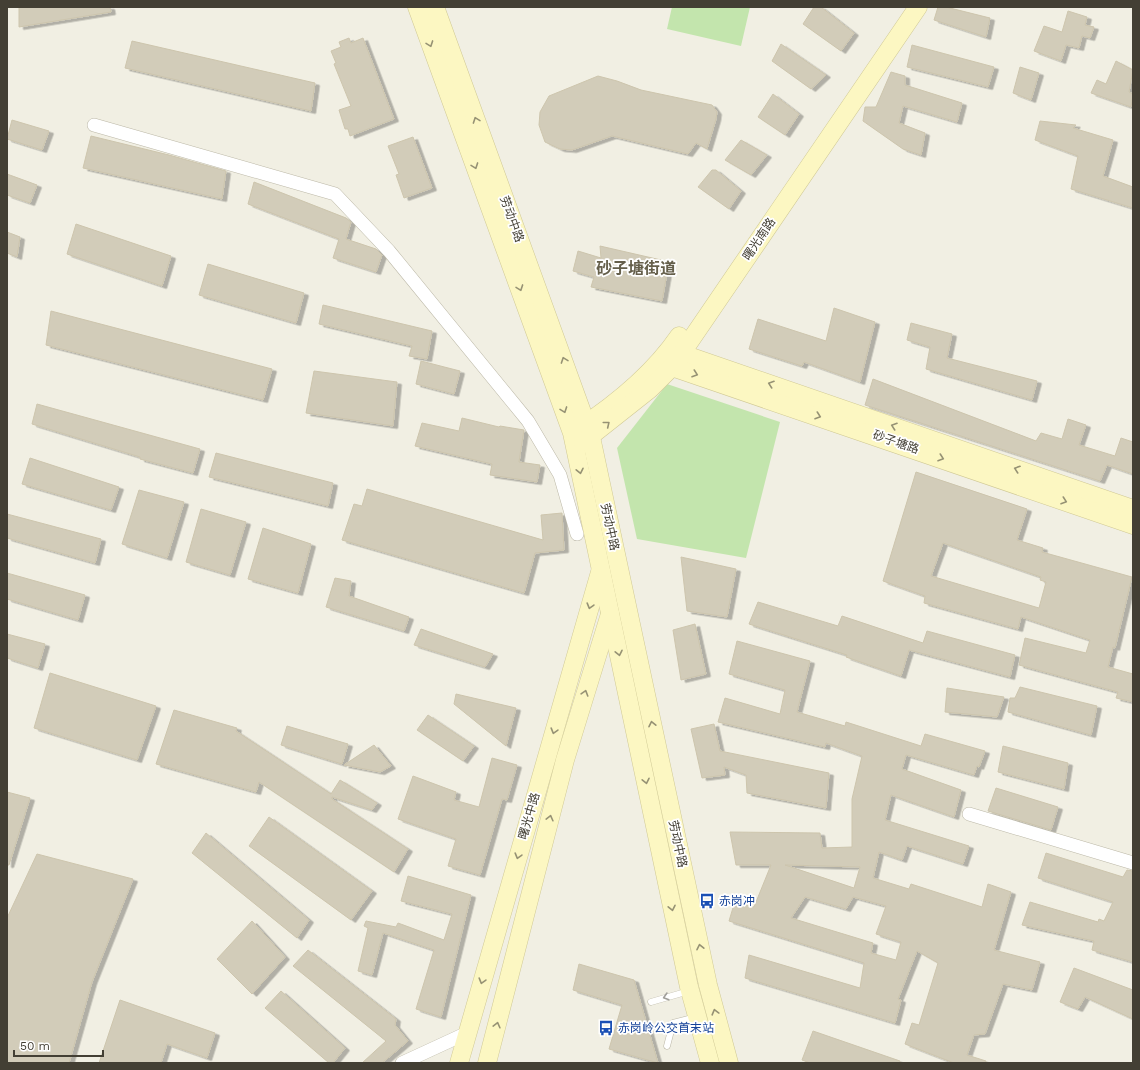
<svg xmlns="http://www.w3.org/2000/svg" width="1140" height="1070" viewBox="0 0 1140 1070" font-family="'Work Sans','Noto Sans SC',sans-serif">
  <style>
    .green { fill: #c3e5ad }
    .building { fill: #d2ccb9; stroke: #cdc5ad; fill-rule: evenodd; filter: url(#shadow) }
    .lines { fill: none; stroke-linecap: round; stroke-linejoin: round }
    .lane-casing { stroke: #bcb8a7; stroke-width: 7 }
    .street-casing { stroke: #bcb8a7; stroke-width: 14 }
    .secondary-casing { stroke: #d0c995; stroke-width: 19 }
    .lane { stroke: #fff; stroke-width: 6 }
    .street { stroke: #fff; stroke-width: 13 }
    .secondary { stroke: #fcf7c2; stroke-width: 18 }
    .oneway { stroke: #969274 }
    .oneway2 { stroke: #a19f9a }
    .labels { text-anchor: middle; dominant-baseline: central; stroke-width: 3.5; stroke-linejoin: round; paint-order: stroke }
    .street-label { font-size: 12px; fill: #433f34; stroke: #fff }
    .transit-label { font-size: 12px; fill: #164399; stroke: #fff; text-anchor: start }
    .district-label { font-size: 16px; font-weight: bold; fill: #655f4b; stroke: #fff }
  </style>
  <defs>
    <filter id="shadow"><feDropShadow dx="4.5" dy="2.5" stdDeviation="0" flood-color="#0004"/></filter>
  </defs>
  <rect width="100%" height="100%" fill="#f1efe3"/>
  <g class="green">
    <polygon points="672,7 750,7 741,46 667,29"/>
    <polygon points="667,384 780,422 746,558 637,539 617,448"/>
  </g>
  <g class="building">
    <polygon points="19,7 110,7 111,12 19,27"/>
    <polygon points="814,7 821,7 854,33 841,51 803,24"/>
    <polygon points="938,7 946,7 990,18 986,37 934,20"/>
    <polygon points="1068,11 1087,17 1085,25 1094,27 1090,38 1082,36 1079,48 1066,45 1061,61 1034,51 1044,26 1062,32"/>
    <polygon points="349,38 351,43 363,38 394,119 350,136 348,129 345,129 339,110 351,106 334,64 336,63 331,51 341,47 339,42"/>
    <polygon points="132,41 315,83 311,111 125,68"/>
    <polygon points="781,44 826,75 811,89 772,61"/>
    <polygon points="912,45 994,67 988,87 907,67"/>
    <polygon points="1116,61 1133,70 1129,92 1133,94 1131,107 1091,93 1097,80 1106,84"/>
    <polygon points="1020,67 1039,73 1031,100 1013,93"/>
    <polygon points="891,72 905,76 905,85 962,103 957,122 903,106 899,123 925,133 921,155 903,149 863,121 865,107 876,107"/>
    <polygon points="598,76 617,81 641,90 712,105 717,112 716,119 707,149 696,143 688,154 612,136 572,150 560,149 545,142 539,125 540,112 549,96"/>
    <polygon points="773,94 799,114 785,135 758,117"/>
    <polygon points="12,120 49,131 42,150 7,139"/>
    <polygon points="1040,121 1076,125 1073,128 1113,140 1103,176 1133,187 1133,208 1071,189 1078,156 1035,140"/>
    <polygon points="91,136 169,155 226,171 222,199 83,168"/>
    <polygon points="413,137 432,188 404,198 396,175 399,174 388,146"/>
    <polygon points="741,140 767,155 751,175 725,160"/>
    <polygon points="712,170 716,170 741,191 729,209 698,187"/>
    <polygon points="7,174 37,185 30,203 7,195"/>
    <polygon points="254,182 346,218 351,222 346,239 376,249 382,255 376,272 333,258 339,239 248,204"/>
    <polygon points="76,224 171,256 162,286 67,254"/>
    <polygon points="7,232 20,237 17,257 7,253"/>
    <polygon points="600,246 661,260 660,273 667,273 662,301 591,287 594,277 573,271 578,251 601,258"/>
    <polygon points="208,264 304,293 296,323 199,295"/>
    <polygon points="323,305 432,331 427,359 409,356 412,346 319,324"/>
    <polygon points="834,308 875,322 860,382 804,362 802,366 749,349 758,319 826,341"/>
    <polygon points="51,311 272,369 263,400 46,345"/>
    <polygon points="911,323 952,334 947,358 1037,381 1032,400 926,369 930,347 907,340"/>
    <polygon points="421,361 460,371 454,394 416,384"/>
    <polygon points="314,371 397,382 393,426 306,413"/>
    <polygon points="873,379 1036,441 1041,433 1062,439 1068,419 1086,425 1079,445 1115,456 1121,438 1133,442 1133,474 1107,465 1100,481 865,405"/>
    <polygon points="37,404 200,449 193,473 140,459 140,457 32,424"/>
    <polygon points="462,418 499,427 500,426 524,430 519,462 540,465 537,482 490,475 492,464 415,446 422,423 459,431"/>
    <polygon points="216,453 333,483 328,506 209,477"/>
    <polygon points="30,458 119,487 111,510 22,484"/>
    <path d="M916 472 1027 509 1017 540 1043 548 1042 552 1132 577 1115 648 1113 647 1108 667 1133 674V702L1116 698 1118 692 1019 665 1025 638 1086 653 1090 640 1021 617 1018 629 924 603 925 596 883 581ZM943 543 1041 577 1040 580 1046 582 1039 608 931 576Z"/>
    <polygon points="367,489 543,540 541,515 562,513 564,550 535,553 524,593 342,540 354,504 362,506"/>
    <polygon points="139,490 184,502 167,558 122,544"/>
    <polygon points="201,509 246,522 230,575 186,562"/>
    <polygon points="7,514 101,539 95,563 7,538"/>
    <polygon points="263,528 311,544 298,593 248,579"/>
    <polygon points="681,557 736,569 727,617 687,611"/>
    <polygon points="7,573 85,595 78,620 7,599"/>
    <polygon points="335,578 351,581 349,596 409,617 404,631 326,607"/>
    <polygon points="758,602 838,626 842,616 923,643 927,631 1015,655 1010,677 909,650 901,676 846,657 847,655 749,624"/>
    <polygon points="695,624 706,674 681,680 673,630"/>
    <polygon points="421,629 493,654 485,667 414,645"/>
    <polygon points="7,634 45,644 38,668 7,658"/>
    <path d="M737 641 810 661 797 712 845 726 846 722 921 746 925 734 985 751 979 767 977 766 974 775 906 755 902 769 961 790 954 817 891 795 885 820 969 846 963 864 907 846 902 860 879 852 873 878 909 889 911 884 982 907 988 884 1011 892 994 950 1040 962 1032 990 1003 984 985 1034 974 1035 967 1055 986 1061V1063H954L905 1044 912 1023 919 1025 938 963 917 951 898 999 901 1000 895 1023 745 978 749 955 860 988 864 963 729 921 735 901 754 907 771 865H736L730 832 820 833 822 848 852 847V799L862 756 826 743 825 747 718 722 725 698 780 714 785 690 729 674ZM785 865 860 867 854 888ZM805 897 846 909 853 897 886 906 876 934 901 942 896 960 871 953 873 943 791 918Z"/>
    <polygon points="50,673 156,706 137,760 34,728"/>
    <polygon points="1020,687 1097,706 1091,735 1008,712 1010,698 1015,698"/>
    <polygon points="947,688 1004,697 997,717 945,712"/>
    <polygon points="456,694 516,708 506,746 454,704"/>
    <polygon points="174,710 237,728 236,731 331,794 340,780 377,803 372,810 332,797 332,799 408,849 394,872 259,782 256,792 156,764"/>
    <polygon points="428,715 474,746 463,761 417,730"/>
    <polygon points="714,724 720,751 829,773 826,808 747,793 746,775 724,767 725,775 702,778 691,729"/>
    <polygon points="287,726 348,744 342,764 281,745"/>
    <polygon points="374,745 391,766 380,772 344,765"/>
    <polygon points="1003,746 1068,763 1064,789 998,772"/>
    <polygon points="492,758 517,765 507,800 502,799 480,875 448,866 456,839 398,819 413,776 456,792 454,800 479,807"/>
    <polygon points="996,788 1058,807 1051,830 988,811"/>
    <polygon points="7,792 30,798 9,865 7,865"/>
    <polygon points="269,817 372,891 351,920 249,846"/>
    <polygon points="206,833 309,920 297,938 192,853"/>
    <polygon points="1046,853 1123,877 1127,870 1133,871 1133,962 1092,950 1094,941 1022,925 1030,902 1098,922 1099,919 1104,921 1113,902 1038,878"/>
    <polygon points="37,854 133,879 92,982 69,1063 7,1063 7,918"/>
    <polygon points="408,876 471,895 441,1017 416,1009 434,950 383,933 372,975 358,971 368,928 364,926 366,921 396,927 398,923 444,940 452,914 401,901"/>
    <polygon points="252,921 285,957 252,994 217,959"/>
    <polygon points="308,950 396,1019 395,1025 408,1041 382,1063 362,1063 386,1041 293,966"/>
    <polygon points="579,964 634,980 658,1063 609,1049 622,1005 573,990"/>
    <polygon points="1074,968 1133,990 1133,1019 1085,997 1078,1009 1060,1002"/>
    <polygon points="281,991 345,1048 333,1063 329,1063 265,1008"/>
    <polygon points="120,1000 215,1033 207,1058 167,1044 161,1063 99,1063"/>
    <polygon points="813,1031 900,1061 900,1063 810,1063 802,1060"/>
  </g>
  <g class="lines">
    <g class="lane-casing">
      <g id="lane">
        <polyline points="651,1002 689,991"/>
        <polyline points="667,1046 673,1023 696,1017"/>
      </g>
    </g>
    <g class="street-casing">
      <g id="street">
        <polyline points="94,125 335,194 389,251 528,421 560,475 577,534"/>
        <polyline points="969,814 1133,863"/>
        <polyline points="402,1063 467,1033"/>
      </g>
    </g>
    <g class="secondary-casing">
      <g id="secondary">
        <polyline points="417,7 572,433 689,987 710,1063"/>
        <polyline points="435,7 591,437 708,985 729,1063"/>
        <polyline points="671,350 1133,509"/>
        <polyline points="663,364 1133,525"/>
        <path d="M578 429C616 404 653 374 679 336"/>
        <polyline points="583,442 650,389 673,366 918,7"/>
        <polyline points="459,1063 600,572"/>
        <polyline points="487,1063 565,760 610,614"/>
      </g>
    </g>
    <use href="#lane" class="lane"/>
    <use href="#street" class="street"/>
    <use href="#secondary" class="secondary"/>
  </g>
  <defs><path id="oneway-chevron" d="M-2-3.5L2.5 0L-2 3.5" fill="none" stroke-width="1.6" stroke-linecap="round" stroke-linejoin="round"/></defs>
  <g class="oneway">
    <use href="#oneway-chevron" transform="translate(430 44) rotate(70)"/>
    <use href="#oneway-chevron" transform="translate(476 120) rotate(-110)"/>
    <use href="#oneway-chevron" transform="translate(475 166) rotate(70)"/>
    <use href="#oneway-chevron" transform="translate(520 288) rotate(70)"/>
    <use href="#oneway-chevron" transform="translate(564 360) rotate(-110)"/>
    <use href="#oneway-chevron" transform="translate(695 374) rotate(19)"/>
    <use href="#oneway-chevron" transform="translate(771 384) rotate(-161)"/>
    <use href="#oneway-chevron" transform="translate(564 410) rotate(70)"/>
    <use href="#oneway-chevron" transform="translate(818 416) rotate(19)"/>
    <use href="#oneway-chevron" transform="translate(607 424) rotate(-39)"/>
    <use href="#oneway-chevron" transform="translate(894 426) rotate(-161)"/>
    <use href="#oneway-chevron" transform="translate(941 458) rotate(19)"/>
    <use href="#oneway-chevron" transform="translate(1017 469) rotate(-161)"/>
    <use href="#oneway-chevron" transform="translate(580 471) rotate(78)"/>
    <use href="#oneway-chevron" transform="translate(1064 501) rotate(19)"/>
    <use href="#oneway-chevron" transform="translate(590 606) rotate(106)"/>
    <use href="#oneway-chevron" transform="translate(619 653) rotate(78)"/>
    <use href="#oneway-chevron" transform="translate(585 693) rotate(-73)"/>
    <use href="#oneway-chevron" transform="translate(652 724) rotate(-102)"/>
    <use href="#oneway-chevron" transform="translate(554 731) rotate(106)"/>
    <use href="#oneway-chevron" transform="translate(646 781) rotate(78)"/>
    <use href="#oneway-chevron" transform="translate(550 818) rotate(-76)"/>
    <use href="#oneway-chevron" transform="translate(518 856) rotate(106)"/>
    <use href="#oneway-chevron" transform="translate(672 908) rotate(78)"/>
    <use href="#oneway-chevron" transform="translate(700 947) rotate(-102)"/>
    <use href="#oneway-chevron" transform="translate(482 981) rotate(106)"/>
    <use href="#oneway-chevron" transform="translate(715 1012) rotate(-105)"/>
    <use href="#oneway-chevron" transform="translate(497 1025) rotate(-76)"/>
  </g>
  <use class="oneway2" href="#oneway-chevron" transform="translate(666 997) rotate(164)"/>
  <defs>
    <g id="bus-bare" transform="scale(1.2)"><path d="M-5-6H5V4H4V6H2V4H-2V6H-4V4H-5ZM-3.5-4V0h7V-4ZM-3.5 1.2v1.5H-2V1.2ZM2 1.2v1.5H3.5V1.2Z" fill="#1a4fb4" stroke="#fff" stroke-width="2.5" paint-order="stroke"/></g>
  </defs>
  <g fill-rule="evenodd">
    <use href="#bus-bare" x="707" y="901"/>
    <use href="#bus-bare" x="606" y="1028"/>
  </g>
  <g class="labels">
    <g class="street-label">
      <text transform="translate(512 219) rotate(70)">劳动中路</text>
      <text transform="translate(759 239) rotate(-56)">曙光南路</text>
      <text transform="translate(896 442) rotate(19)">砂子塘路</text>
      <text transform="translate(610 527) rotate(78)">劳动中路</text>
      <text transform="translate(529 816) rotate(-74)">曙光中路</text>
      <text transform="translate(678 844) rotate(78)">劳动中路</text>
    </g>
    <g class="transit-label">
      <text x="719" y="901">赤岗冲</text>
      <text x="618" y="1028">赤岗岭公交首末站</text>
    </g>
    <g class="district-label">
      <text x="636" y="268">砂子塘街道</text>
    </g>
  </g>
  <rect width="1140" height="1070" fill="none" stroke="#433f34" stroke-width="16"/>
  <path d="M14 1050v6h89v-6" fill="none" stroke="#433f34" stroke-width="2"/>
  <text x="20" y="1050" font-size="12" fill="#433f34" stroke="#ffffff" stroke-width="3" paint-order="stroke">50 m</text>
</svg>
